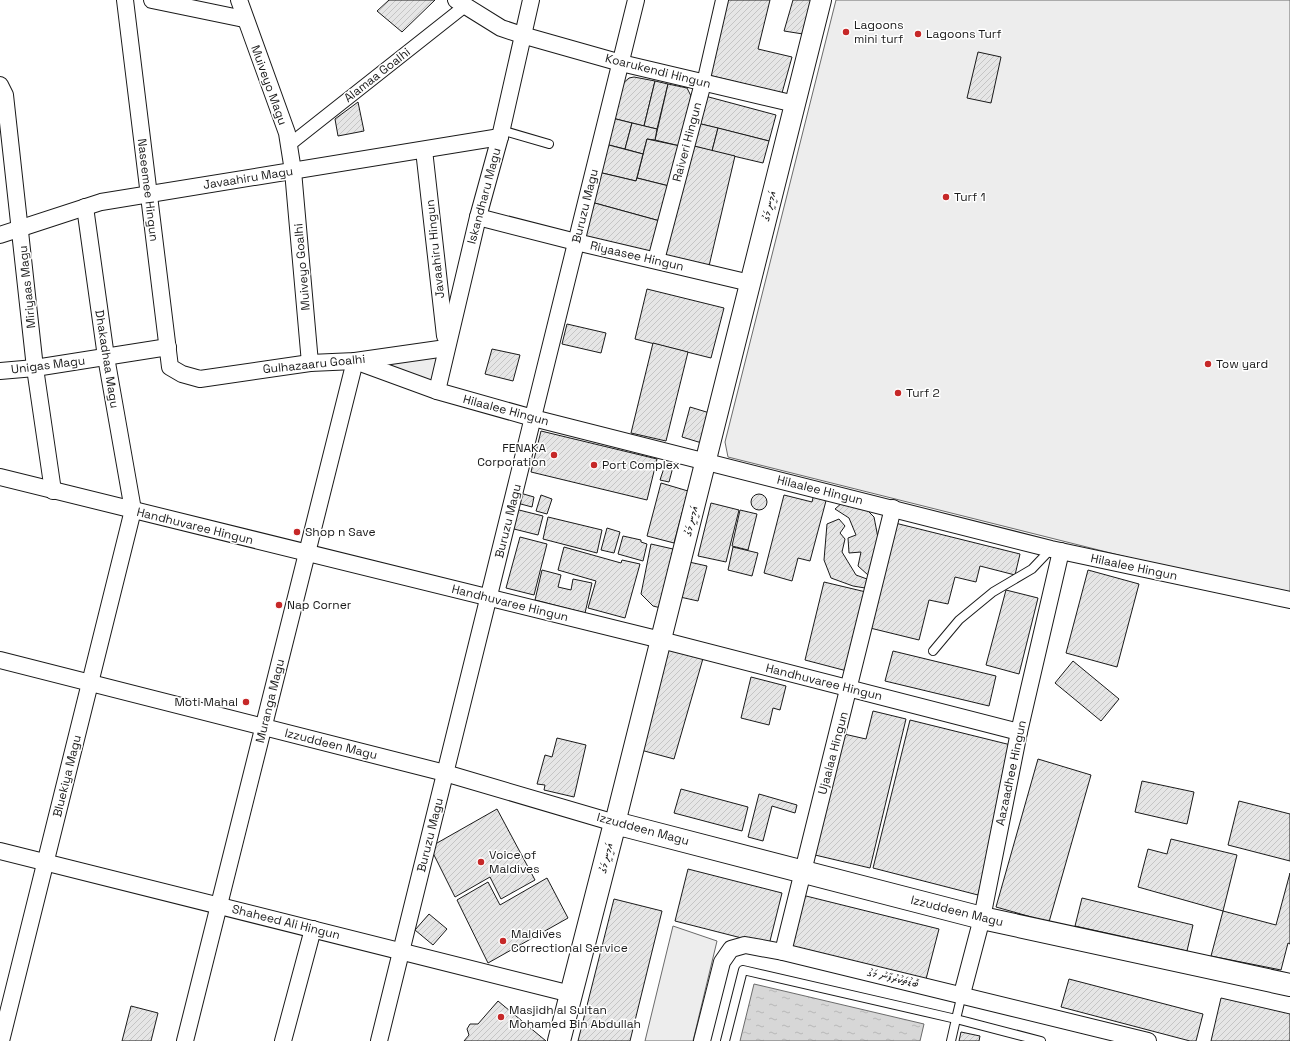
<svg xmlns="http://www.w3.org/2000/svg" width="1290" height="1041" viewBox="0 0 1290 1041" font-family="'Space Grotesk','Noto Sans Thaana',sans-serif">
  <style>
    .built { fill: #ededed; stroke: #6a6a6a }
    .water { fill: url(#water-ripples); stroke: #6a6a6a }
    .building { fill: url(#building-hatch); stroke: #1a1a1a }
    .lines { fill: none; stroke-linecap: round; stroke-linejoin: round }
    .service-casing { stroke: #1a1a1a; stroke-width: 10 }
    .pedestrian-casing { stroke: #1a1a1a; stroke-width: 14 }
    .minor-casing { stroke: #1a1a1a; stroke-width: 18 }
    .tertiary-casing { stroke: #1a1a1a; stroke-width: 22 }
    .secondary-casing { stroke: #1a1a1a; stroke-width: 24 }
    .service { stroke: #fff; stroke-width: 8 }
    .pedestrian { stroke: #fff; stroke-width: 12 }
    .minor { stroke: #fff; stroke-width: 16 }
    .tertiary { stroke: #fff; stroke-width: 20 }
    .secondary { stroke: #fff; stroke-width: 22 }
    .poi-dot { fill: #c62828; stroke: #fff; stroke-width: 1.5 }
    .labels { text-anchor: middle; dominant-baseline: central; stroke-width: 3; stroke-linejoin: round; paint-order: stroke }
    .poi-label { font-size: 12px; fill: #1a1a1a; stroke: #fff; text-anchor: start }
    .street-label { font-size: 12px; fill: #1a1a1a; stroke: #fff }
  </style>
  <defs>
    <pattern id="water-ripples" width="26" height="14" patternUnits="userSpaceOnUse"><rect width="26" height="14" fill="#d7d7d7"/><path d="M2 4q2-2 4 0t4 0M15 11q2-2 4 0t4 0" fill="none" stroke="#b8b8b8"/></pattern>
    <pattern id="building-hatch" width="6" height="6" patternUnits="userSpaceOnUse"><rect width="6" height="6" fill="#e6e6e6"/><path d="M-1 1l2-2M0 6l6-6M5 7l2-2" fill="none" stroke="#c5c5c5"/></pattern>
  </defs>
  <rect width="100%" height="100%" fill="#fff"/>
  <g class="built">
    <polygon points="836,0 1290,0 1290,598 728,457 725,442"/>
    <polygon points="446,348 437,391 355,361"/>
    <polygon points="673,926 717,941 693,1041 645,1041"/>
  </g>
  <polygon class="water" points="754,984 924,1024 920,1041 740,1041"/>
  <g class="building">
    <polygon points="389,0 435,0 402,32 377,11"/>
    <polygon points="725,0 770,0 758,49 792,57 782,93 708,75"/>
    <polygon points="793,0 812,0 803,34 784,31"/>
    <polygon points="978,52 1001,57 991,103 967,98"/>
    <polygon points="634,77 655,81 644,126 612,118 621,85 629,78"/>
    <polygon points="655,81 668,84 657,129 644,126"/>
    <polygon points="668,84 687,88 691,96 680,146 655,140"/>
    <polygon points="705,96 776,115 769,141 697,123"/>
    <polygon points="358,102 364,131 338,136 335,119"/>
    <polygon points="612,118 632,123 625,149 605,144"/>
    <polygon points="632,123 657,129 655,140 647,139 643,154 625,149"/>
    <polygon points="697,123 718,128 712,151 690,145"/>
    <polygon points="718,128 769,141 763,163 712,151"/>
    <polygon points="647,139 680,146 669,186 637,178"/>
    <polygon points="605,144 643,154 636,181 598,172"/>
    <polygon points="690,145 735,156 709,266 664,255"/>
    <polygon points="598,172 636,181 637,178 669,186 660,221 591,202"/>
    <polygon points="591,202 660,221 651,252 586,238 585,236"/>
    <polygon points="647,289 724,308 711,358 635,339"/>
    <polygon points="567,324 606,333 601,353 562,344"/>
    <polygon points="653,343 688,352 666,441 631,433"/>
    <polygon points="492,349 520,355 513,381 485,374"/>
    <polygon points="690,407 713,414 705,444 682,437"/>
    <polygon points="541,431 657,459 647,500 531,472"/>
    <polygon points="665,465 673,467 669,482 660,480"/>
    <polygon points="661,483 688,491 674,543 647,536"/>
    <polygon points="520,493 534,497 532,507 517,503"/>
    <polygon points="814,494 827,497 810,561 798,558 792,581 764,573 784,495 812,502"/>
    <circle cx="759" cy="502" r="8"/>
    <polygon points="541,495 552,499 547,514 536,511"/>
    <polygon points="843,502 867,510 874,517 879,543 875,565 868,575 858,566 861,552 849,553 848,538 856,535 849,518 835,509"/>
    <polygon points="711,503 739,510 726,562 698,556"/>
    <polygon points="515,509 543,516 538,535 510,528"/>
    <polygon points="740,510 757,514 748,550 732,546"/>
    <polygon points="548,517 602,530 597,553 543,539"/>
    <polygon points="839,519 845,526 840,533 845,539 842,552 856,575 867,579 865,588 853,586 831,578 824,560 827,524"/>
    <polygon points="891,522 1020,554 1015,575 980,566 976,582 955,577 948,604 929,600 919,640 866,627"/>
    <polygon points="607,528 620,532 614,553 601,550"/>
    <polygon points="623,536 641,540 641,542 647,544 643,561 618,554"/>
    <polygon points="520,537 547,544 534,595 506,588"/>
    <polygon points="651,544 673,549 661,608 653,606 641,594"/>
    <polygon points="564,547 621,563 622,560 640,564 625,618 588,608 596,581 558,570"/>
    <polygon points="733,547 758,553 752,576 728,570"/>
    <polygon points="689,562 707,566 698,601 680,597"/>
    <polygon points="542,570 561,575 558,587 571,590 573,579 592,583 585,613 535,600"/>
    <polygon points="1088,570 1139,584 1117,667 1066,653"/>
    <polygon points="824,582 866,592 847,671 805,660"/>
    <polygon points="1006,590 1038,598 1019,674 986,665"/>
    <polygon points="666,644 704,655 674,759 637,749"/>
    <polygon points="893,651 996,676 989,706 885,681"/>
    <polygon points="1073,661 1119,699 1101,721 1055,683"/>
    <polygon points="751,677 786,686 780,710 773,708 769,725 741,718"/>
    <polygon points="873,711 906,719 870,868 815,855 844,734 866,739"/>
    <polygon points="910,720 1015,746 978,895 873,868"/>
    <polygon points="557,738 586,745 574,797 544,790 545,785 537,784 545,755 552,757"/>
    <polygon points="1038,759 1091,775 1049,922 996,907"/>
    <polygon points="1142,781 1194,792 1187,824 1135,812"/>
    <polygon points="681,789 748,807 742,831 674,813"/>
    <polygon points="759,794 797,805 795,813 772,806 763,841 748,837"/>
    <polygon points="1239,801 1290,814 1290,861 1228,845"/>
    <polygon points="497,809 535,880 501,899 490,877 455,897 430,847"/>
    <polygon points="1171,839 1237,855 1223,911 1138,887 1148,849 1167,854"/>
    <polygon points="688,869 782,893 769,945 675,921"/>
    <polygon points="1290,873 1290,944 1288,943 1281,970 1211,956 1223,911 1276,925"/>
    <polygon points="547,878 568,918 488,963 457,900 488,882 500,905"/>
    <polygon points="802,895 939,929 925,983 789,950"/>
    <polygon points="1082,898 1193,925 1187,951 1075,926"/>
    <polygon points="614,899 662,911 630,1041 578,1041"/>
    <polygon points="429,914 447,929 433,945 415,930"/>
    <polygon points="1069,979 1203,1014 1196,1041 1190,1041 1061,1007"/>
    <polygon points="1221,998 1290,1014 1290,1041 1211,1041"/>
    <polygon points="498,1001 546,1041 464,1041 469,1035 467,1029 470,1024 478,1024"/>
    <polygon points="131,1006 158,1013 151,1041 122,1041"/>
    <polygon points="961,1032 980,1036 979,1041 959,1041"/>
  </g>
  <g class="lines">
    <g class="service-casing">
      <g id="service">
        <polyline points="501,130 549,144"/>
        <polyline points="933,651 959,620 993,592 1032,569 1051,549"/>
        <polyline points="962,994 956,1019 1041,1041"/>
        <polyline points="725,1041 743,970 956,1019 951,1041"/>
      </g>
    </g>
    <g class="pedestrian-casing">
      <g id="pedestrian">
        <polyline points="703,83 722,0"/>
        <polyline points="289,145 465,6"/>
      </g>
    </g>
    <g class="minor-casing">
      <g id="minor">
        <polyline points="125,0 170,367 182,374 200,379 310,363 355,361 446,348"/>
        <polyline points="152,0 244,19"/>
        <polyline points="239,0 287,133 293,171 310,363"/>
        <polyline points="456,0 501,28 522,35 621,63 795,104"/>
        <polyline points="0,85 5,95 35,368 53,491"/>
        <polyline points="424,150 445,336"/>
        <polyline points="478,217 576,242 750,283"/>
        <polyline points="0,235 101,202 500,137"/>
        <polyline points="656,260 703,83"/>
        <polyline points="355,361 437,391 533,418 1051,549 1290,600"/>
        <polyline points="0,371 35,368 168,347"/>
        <polyline points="437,391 478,217 500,137 531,0"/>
        <polyline points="0,477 661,640 1019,732"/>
        <polyline points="0,660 445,773 615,823"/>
        <polyline points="0,851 571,994"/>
        <polyline points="783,952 893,508"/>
        <polyline points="962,994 982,918 1019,732 1061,551"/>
        <polyline points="1,1041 133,510 106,357 85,207"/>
        <polyline points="185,1041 355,361"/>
        <polyline points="283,1041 313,929"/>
        <polyline points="379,1041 636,0"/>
        <polyline points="702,1041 722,962 731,949 745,945 783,952 1148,1041"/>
      </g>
    </g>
    <g class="tertiary-casing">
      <polyline id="tertiary" points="615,823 821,0"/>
    </g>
    <g class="secondary-casing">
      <polyline id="secondary" points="559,1041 615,823 982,918 1290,985"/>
    </g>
    <use href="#service" class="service"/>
    <use href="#pedestrian" class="pedestrian"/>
    <use href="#minor" class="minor"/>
    <use href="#tertiary" class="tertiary"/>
    <use href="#secondary" class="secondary"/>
  </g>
  <g class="poi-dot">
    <circle cx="846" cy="32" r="4"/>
    <circle cx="918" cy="34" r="4"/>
    <circle cx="946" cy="197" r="4"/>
    <circle cx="1208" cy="364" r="4"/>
    <circle cx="898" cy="393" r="4"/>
    <circle cx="554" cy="455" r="4"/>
    <circle cx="594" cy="465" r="4"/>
    <circle cx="297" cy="532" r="4"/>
    <circle cx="279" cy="605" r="4"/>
    <circle cx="246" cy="702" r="4"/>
    <circle cx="481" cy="862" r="4"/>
    <circle cx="503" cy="941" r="4"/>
    <circle cx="501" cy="1017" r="4"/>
  </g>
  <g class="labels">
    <g class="poi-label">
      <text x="854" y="25">Lagoons<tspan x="854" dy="14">mini turf</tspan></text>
      <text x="926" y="34">Lagoons Turf</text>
      <text x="954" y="197">Turf 1</text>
      <text x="1216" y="364">Tow yard</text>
      <text x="906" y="393">Turf 2</text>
      <text x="546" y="448" text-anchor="end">FENAKA<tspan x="546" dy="14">Corporation</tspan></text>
      <text x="602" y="465">Port Complex</text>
      <text x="305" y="532">Shop n Save</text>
      <text x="287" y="605">Nap Corner</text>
      <text x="238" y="702" text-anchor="end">Moti Mahal</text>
      <text x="489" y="855">Voice of<tspan x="489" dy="14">Maldives</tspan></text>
      <text x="511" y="934">Maldives<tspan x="511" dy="14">Correctional Service</tspan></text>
      <text x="509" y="1010">Masjidh al Sultan<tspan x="509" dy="14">Mohamed Bin Abdullah</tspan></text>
    </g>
    <g class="street-label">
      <text transform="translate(658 71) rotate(14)">Koarukendi Hingun</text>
      <text transform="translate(377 75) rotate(-38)">Alamaa Goalhi</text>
      <text transform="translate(269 85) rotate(70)">Muiveyo Magu</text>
      <text transform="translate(687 142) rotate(-75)">Raiveri Hingun</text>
      <text transform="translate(248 178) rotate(-9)">Javaahiru Magu</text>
      <text transform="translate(148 190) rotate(83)">Naseemee Hingun</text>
      <text transform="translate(484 196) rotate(-75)">Iskandharu Magu</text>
      <text transform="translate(585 206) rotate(-76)">Buruzu Magu</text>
      <text transform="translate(769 206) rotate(-76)">އަމީނީ މަގު</text>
      <text transform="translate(435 249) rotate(-96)">Javaahiru Hingun</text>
      <text transform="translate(637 256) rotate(13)">Riyaasee Hingun</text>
      <text transform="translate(302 267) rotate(-95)">Muiveyo Goalhi</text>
      <text transform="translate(27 287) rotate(-96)">Miriyaas Magu</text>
      <text transform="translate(107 359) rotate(81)">Dhakadhaa Magu</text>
      <text transform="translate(314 364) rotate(-6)">Gulhazaaru Goalhi</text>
      <text transform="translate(48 365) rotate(-7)">Unigas Magu</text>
      <text transform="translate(506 410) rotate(15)">Hilaalee Hingun</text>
      <text transform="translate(820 490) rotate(14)">Hilaalee Hingun</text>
      <text transform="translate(508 521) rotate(-76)">Buruzu Magu</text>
      <text transform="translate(691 521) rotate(-76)">އަމީނީ މަގު</text>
      <text transform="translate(195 526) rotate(14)">Handhuvaree Hingun</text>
      <text transform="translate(1134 567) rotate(12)">Hilaalee Hingun</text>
      <text transform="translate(510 603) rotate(14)">Handhuvaree Hingun</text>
      <text transform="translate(824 682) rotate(14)">Handhuvaree Hingun</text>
      <text transform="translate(270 701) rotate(-76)">Muranga Magu</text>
      <text transform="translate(331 744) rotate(14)">Izzuddeen Magu</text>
      <text transform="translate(833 753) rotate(-75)">Ujaalaa Hingun</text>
      <text transform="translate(1011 773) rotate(-78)">Aazaadhee Hingun</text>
      <text transform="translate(67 776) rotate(-76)">Bluekiya Magu</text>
      <text transform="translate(643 829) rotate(15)">Izzuddeen Magu</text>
      <text transform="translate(430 835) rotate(-76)">Buruzu Magu</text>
      <text transform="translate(606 858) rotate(-76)">އަމީނީ މަގު</text>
      <text transform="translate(957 911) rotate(14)">Izzuddeen Magu</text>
      <text transform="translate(286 922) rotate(14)">Shaheed Ali Hingun</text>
      <text transform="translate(893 978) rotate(13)">ބޮޑުތަކުރުފާނު މަގު</text>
    </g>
  </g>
</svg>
